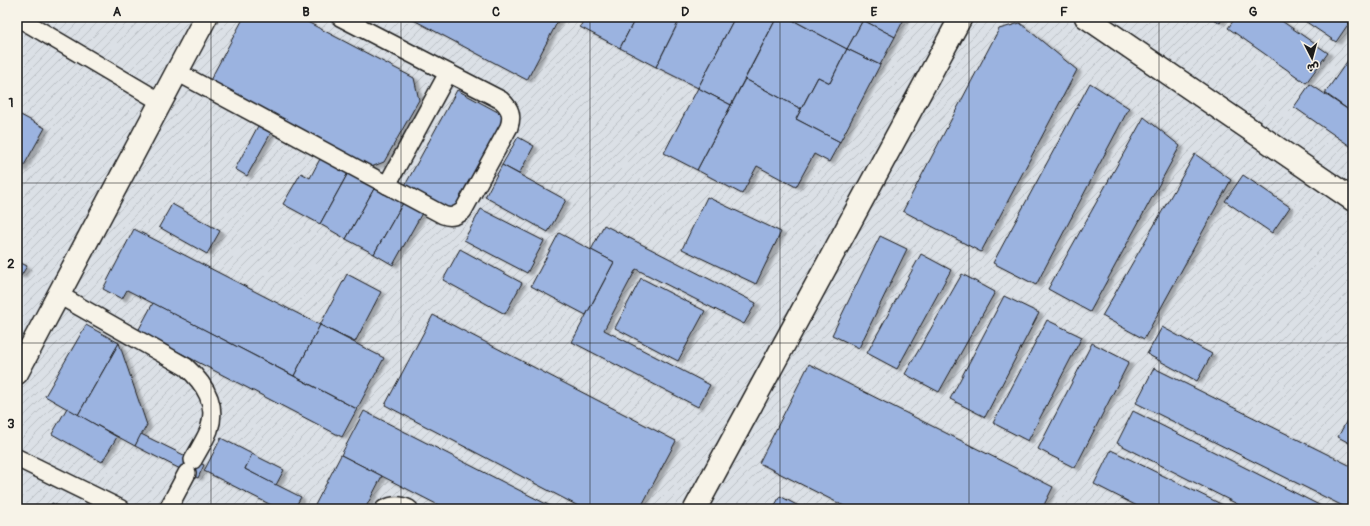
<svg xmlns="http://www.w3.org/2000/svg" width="1370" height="526" viewBox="0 0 1370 526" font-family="Pangolin,'Playpen Sans Arabic',sans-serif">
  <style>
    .industrial { fill: url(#industrial-furrows) }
    .building { fill: #9bb3e0; stroke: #1c1c1c; filter: url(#shadow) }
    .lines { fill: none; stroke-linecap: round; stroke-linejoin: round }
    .service-casing { stroke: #1c1c1c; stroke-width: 20 }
    .minor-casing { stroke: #1c1c1c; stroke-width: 25 }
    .service { stroke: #f7f3e8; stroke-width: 17 }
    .minor { stroke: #f7f3e8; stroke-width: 22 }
    .grid { fill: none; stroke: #1c1c1c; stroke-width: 1; stroke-opacity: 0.55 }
    .neatline { fill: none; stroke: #1c1c1c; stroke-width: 1.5 }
    .grid-label { font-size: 13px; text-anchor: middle; font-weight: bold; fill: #1c1c1c }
  </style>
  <defs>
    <pattern id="industrial-furrows" width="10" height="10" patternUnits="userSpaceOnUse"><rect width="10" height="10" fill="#dbe0e6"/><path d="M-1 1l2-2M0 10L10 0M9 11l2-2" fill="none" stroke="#bbc0c5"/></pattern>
    <filter id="shadow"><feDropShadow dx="4.5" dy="2.5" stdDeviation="1" flood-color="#0004"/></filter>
  </defs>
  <rect width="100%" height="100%" fill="#f7f3e8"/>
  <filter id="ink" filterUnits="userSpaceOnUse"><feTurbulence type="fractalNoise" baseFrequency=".025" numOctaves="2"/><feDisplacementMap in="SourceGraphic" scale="8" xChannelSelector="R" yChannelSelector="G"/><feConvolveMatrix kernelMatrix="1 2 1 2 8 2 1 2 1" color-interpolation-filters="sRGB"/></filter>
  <g filter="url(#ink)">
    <rect class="industrial" x="17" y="17" width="1336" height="492"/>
    <g class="building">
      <polygon points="244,17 298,17 414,78 419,100 384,162 366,169 207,86"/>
      <polygon points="408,17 560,17 527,80"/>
      <polygon points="585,17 636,17 620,48 580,27"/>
      <polygon points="636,17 681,17 656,67 620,48"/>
      <polygon points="681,17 735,17 698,88 656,67"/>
      <polygon points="735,17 777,17 731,105 698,88"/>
      <polygon points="777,17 787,17 847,49 830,83 818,77 801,109 745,79"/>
      <polygon points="787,17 857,17 863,20 847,49"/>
      <polygon points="857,17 905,17 895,37"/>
      <polygon points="1211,17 1223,17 1220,23"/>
      <polygon points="1236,17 1276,17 1328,53 1306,83 1228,28"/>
      <polygon points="1299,17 1353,17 1336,42"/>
      <polygon points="863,20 895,37 880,65 847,49"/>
      <polygon points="1020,23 1077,70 981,252 903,211 999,29"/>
      <polygon points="847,49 880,65 840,142 796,119 818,77 830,83"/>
      <polygon points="1353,53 1353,113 1325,93"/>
      <polygon points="745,79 801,109 796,119 840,142 829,162 814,154 796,187 757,166 742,194 697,170"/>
      <polygon points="1090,83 1129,108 1036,285 993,263"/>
      <polygon points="1310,84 1353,113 1353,148 1294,107"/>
      <polygon points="698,88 731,105 697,170 664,153"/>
      <polygon points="457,90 507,117 454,216 403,189"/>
      <polygon points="17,113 45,128 22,169 17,166"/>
      <polygon points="1144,117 1180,146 1090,312 1048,289"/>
      <polygon points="258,126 271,133 247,176 235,169"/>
      <polygon points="518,137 534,146 519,174 502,165"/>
      <polygon points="1195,154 1231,180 1144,339 1102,316"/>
      <polygon points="321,157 348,173 320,224 283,204 301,173 310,178"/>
      <polygon points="502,165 566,200 548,232 485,197"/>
      <polygon points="348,173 375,187 346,239 320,224"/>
      <polygon points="1243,175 1290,207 1272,233 1225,201"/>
      <polygon points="375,187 403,203 374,254 346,239"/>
      <polygon points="707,197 781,232 756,284 682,249"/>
      <polygon points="403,203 422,213 393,265 374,254"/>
      <polygon points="172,204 220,231 207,254 159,227"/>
      <polygon points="481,209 544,241 527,273 464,240"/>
      <polygon points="604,225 756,303 744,324 636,269 604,330 710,385 698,407 572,342 614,262 591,250"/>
      <polygon points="134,229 320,325 294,376 127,290 122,299 103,289"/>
      <polygon points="559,233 614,262 586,315 531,286"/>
      <polygon points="880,236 907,249 859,348 832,335"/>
      <polygon points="460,249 522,283 505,314 443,280"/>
      <polygon points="921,254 951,270 897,369 867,353"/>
      <polygon points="17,261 27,266 21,276 17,274"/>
      <polygon points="347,274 381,292 355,342 320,325"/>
      <polygon points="962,274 995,292 939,392 905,374"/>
      <polygon points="641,278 705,311 678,361 615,328"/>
      <polygon points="1004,296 1039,313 985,417 950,399"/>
      <polygon points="153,303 357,409 342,437 138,331"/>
      <polygon points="433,315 676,441 640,509 584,509 385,405"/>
      <polygon points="1047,320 1082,337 1028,441 993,423"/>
      <polygon points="86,325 119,343 78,415 45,396"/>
      <polygon points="320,325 384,358 357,409 294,376"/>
      <polygon points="1162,327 1212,354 1197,381 1147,354"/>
      <polygon points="119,343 147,425 135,446 78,415"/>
      <polygon points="1092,343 1129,362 1075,468 1038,449"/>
      <polygon points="809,364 1053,487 1042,509 850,509 759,463"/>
      <polygon points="1154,368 1353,467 1353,509 1349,509 1136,403"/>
      <polygon points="67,408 117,437 102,462 52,434"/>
      <polygon points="1353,409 1353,445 1338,437"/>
      <polygon points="364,411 556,509 446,509 341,455"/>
      <polygon points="1133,411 1327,509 1247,509 1117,443"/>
      <polygon points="141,434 204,465 198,478 135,446"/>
      <polygon points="221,438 252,454 245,469 301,497 294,509 279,509 204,471"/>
      <polygon points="1111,450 1231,509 1143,509 1094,484"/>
      <polygon points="252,454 284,470 276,485 245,469"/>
      <polygon points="341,455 382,476 365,509 313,509"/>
      <polygon points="780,496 804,509 773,509"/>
      <polygon points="52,503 64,509 48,509"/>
    </g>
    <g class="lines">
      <g class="service-casing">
        <g id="service">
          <polyline points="17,17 161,102"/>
          <path d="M177 72 443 215C451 218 456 216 463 211L509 127C513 115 510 108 501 100L340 17"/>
          <polyline points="387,185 448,73"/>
          <path d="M59 295 186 367C205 384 218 404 209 430 205 440 198 451 193 460"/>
          <polyline points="17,458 121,509"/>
          <polyline points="168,509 187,473"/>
          <path d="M384 509C392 505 400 504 409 509"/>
        </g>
      </g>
      <g class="minor-casing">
        <g id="minor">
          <polyline points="1086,17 1353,200"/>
          <polyline points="17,373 206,17"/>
          <polyline points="695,509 961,17"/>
        </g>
      </g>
      <use href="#service" class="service"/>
      <use href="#minor" class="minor"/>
    </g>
  </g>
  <path class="grid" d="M211 17V509M401 17V509M590 17V509M780 17V509M969 17V509M1159 17V509M17 183H1353M17 343H1353"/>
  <rect width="1370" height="526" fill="none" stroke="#f7f3e8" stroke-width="44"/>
  <g transform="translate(1312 58) rotate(174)" stroke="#f7f3e8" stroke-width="3" paint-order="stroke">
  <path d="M0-3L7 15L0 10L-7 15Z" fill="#1c1c1c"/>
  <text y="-6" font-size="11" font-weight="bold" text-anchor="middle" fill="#1c1c1c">ش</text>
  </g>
  <rect x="22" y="22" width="1326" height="482" class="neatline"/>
  <g class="grid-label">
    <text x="117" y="16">A</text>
    <text x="306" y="16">B</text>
    <text x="496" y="16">C</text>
    <text x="685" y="16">D</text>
    <text x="874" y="16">E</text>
    <text x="1064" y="16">F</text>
    <text x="1253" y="16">G</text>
    <text x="11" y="107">1</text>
    <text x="11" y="268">2</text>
    <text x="11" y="428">3</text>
  </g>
</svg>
